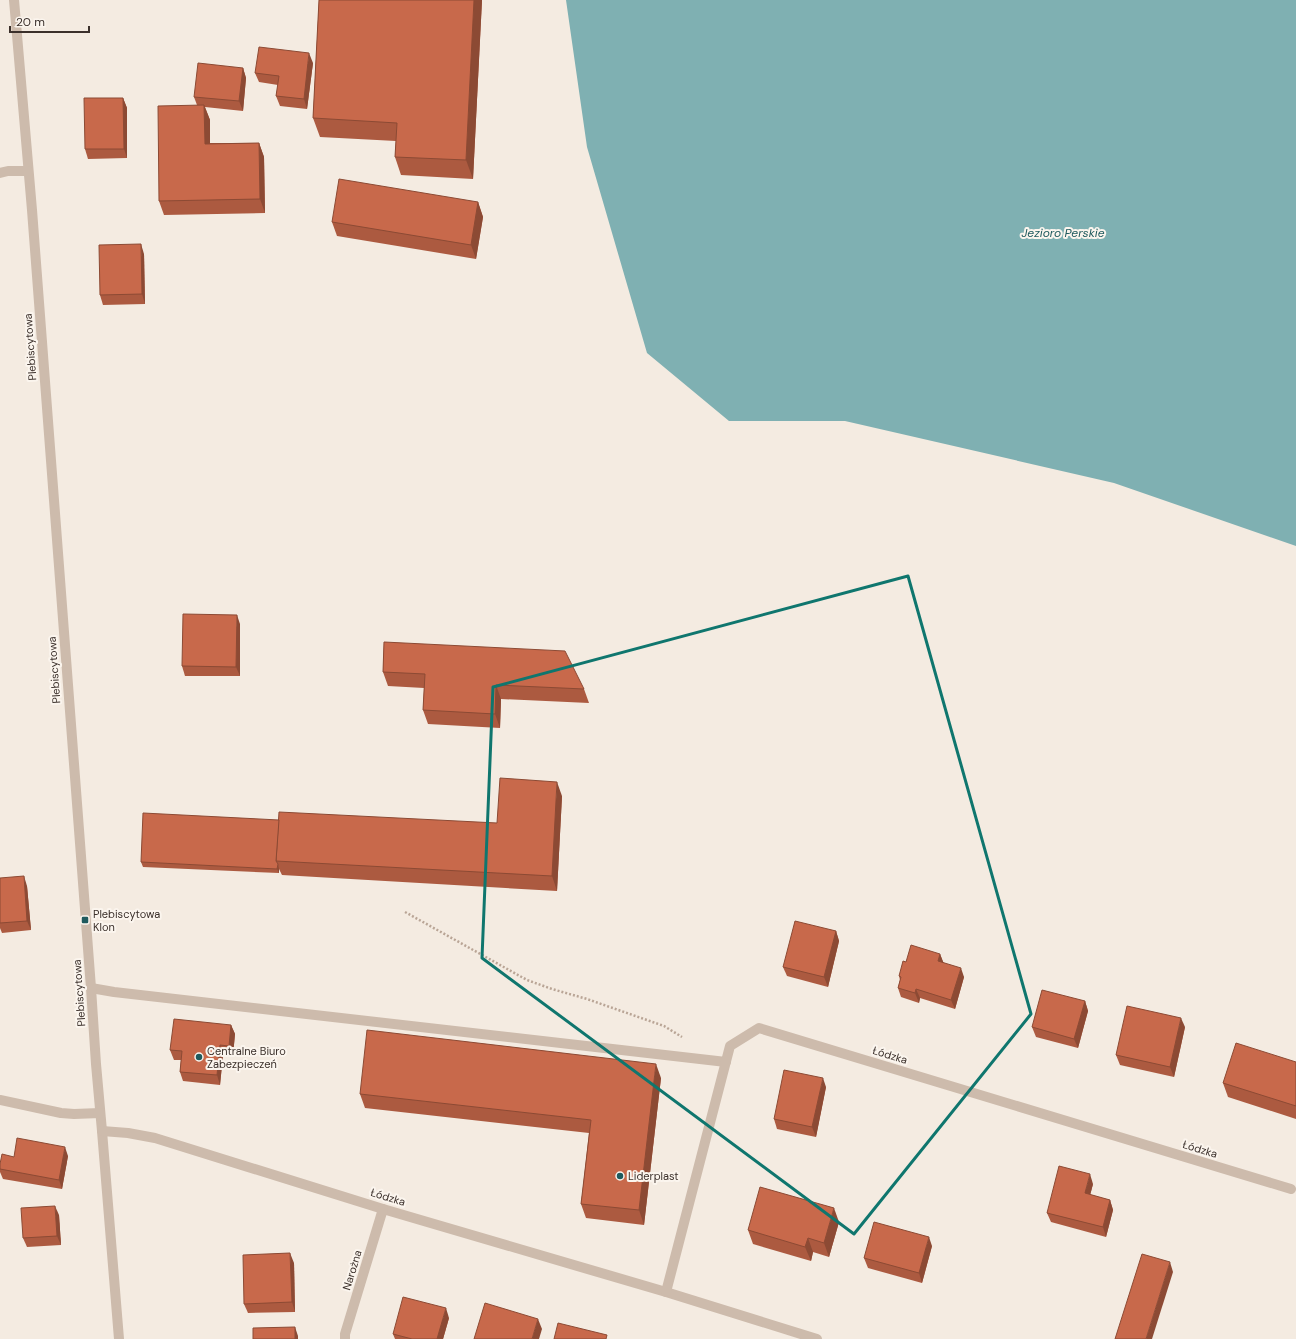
<svg xmlns="http://www.w3.org/2000/svg" width="1296" height="1339" viewBox="0 0 1296 1339" font-family="'DM Sans',sans-serif">
  <style>
    .water { fill: #7fb0b2 }
    .lines { fill: none; stroke-linecap: round; stroke-linejoin: round }
    .path { stroke: #b9a596; stroke-width: 2.5; stroke-dasharray: 2 2; stroke-linecap: butt }
    .lane { stroke: #cdbbac; stroke-width: 10 }
    .street { stroke: #cdbbac; stroke-width: 10 }
    .wall { fill: #ac5a40 }
    .shaded-wall { fill: #8c4a34 }
    .building { fill: #c8694b; stroke: #8c4a34 }
    .marked { fill: none; stroke: #0f766e; stroke-width: 3; stroke-linejoin: round }
    .poi-dot { fill: #1f5a5e; stroke: #fbf5ee; stroke-width: 1.5 }
    .labels { text-anchor: middle; dominant-baseline: central; stroke-width: 4; stroke-linejoin: round; paint-order: stroke }
    .street-label { font-size: 11px; fill: #3b302b; stroke: #fbf5ee }
    .poi-label { font-size: 11px; fill: #3b302b; stroke: #fbf5ee; text-anchor: start }
    .water-label { font-size: 12px; font-style: italic; fill: #1f5a5e; stroke: #fbf5ee }
  </style>
  <rect width="100%" height="100%" fill="#f4ebe1"/>
  <polygon class="water" points="566,0 1296,0 1296,546 1114,483 845,421 729,421 647,353 587,147"/>
  <g class="lines">
    <polyline class="path" points="405,912 527,980 552,989 587,999 664,1026 682,1037"/>
    <polyline class="lane" points="91,988 114,992 726,1062"/>
    <g class="street">
      <polyline points="14,0 32,210 91,988 96,1064 102,1131 119,1339"/>
      <polyline points="0,173 8,171 28,171"/>
      <polyline points="0,1100 61,1113 74,1114 100,1113"/>
      <polyline points="102,1131 128,1133 155,1138 383,1209 666,1292 817,1339"/>
      <polyline points="666,1292 730,1046 759,1028 1291,1189"/>
      <polyline points="345,1339 345,1334 383,1209"/>
    </g>
  </g>
  <g class="wall">
    <polygon points="319,0 482,0 473,179 401,175 395,157 396,141 320,137 313,118"/>
    <polygon points="313,63 307,109 280,106 276,96 278,85 259,82 255,73"/>
    <polygon points="243,68 246,78 243,111 205,107 210,120 210,143 259,143 264,157 265,213 164,215 159,201 197,105 194,97"/>
    <polygon points="123,98 127,108 127,158 88,159 85,149"/>
    <polygon points="478,202 483,217 476,259 337,236 332,222"/>
    <polygon points="144,254 145,304 103,305 100,295"/>
    <polygon points="240,624 240,676 185,676 182,666"/>
    <polygon points="384,642 584,689 589,703 501,699 500,728 428,724 423,710 424,688 388,686 383,672"/>
    <polygon points="562,796 557,891 282,875 279,869 279,873 143,867 141,862 279,820 497,823"/>
    <polygon points="0,878 27,886 31,930 2,933 0,928"/>
    <polygon points="836,931 839,941 828,987 787,976 783,967"/>
    <polygon points="940,954 943,962 964,977 955,1009 920,998 919,1003 901,997 898,988 900,980 899,976 906,962"/>
    <polygon points="1085,1001 1088,1011 1078,1048 1036,1037 1032,1027"/>
    <polygon points="231,1025 235,1034 233,1055 223,1055 220,1085 183,1081 180,1072 181,1060 174,1060 170,1050"/>
    <polygon points="1185,1027 1174,1077 1120,1065 1116,1055"/>
    <polygon points="1296,1062 1296,1119 1228,1097 1223,1083"/>
    <polygon points="661,1078 644,1225 586,1218 581,1204 589,1133 365,1108 360,1094"/>
    <polygon points="826,1087 816,1137 777,1129 774,1119"/>
    <polygon points="68,1156 62,1189 3,1179 0,1172 0,1164 14,1157"/>
    <polygon points="1093,1184 1090,1195 1110,1200 1113,1210 1106,1237 1051,1222 1047,1213"/>
    <polygon points="59,1215 61,1245 27,1247 23,1238"/>
    <polygon points="839,1222 829,1257 813,1252 811,1261 753,1244 748,1230"/>
    <polygon points="932,1246 922,1283 868,1268 864,1258"/>
    <polygon points="294,1263 295,1312 248,1313 244,1304"/>
    <polygon points="449,1318 443,1339 395,1339 393,1334"/>
  </g>
  <g class="shaded-wall">
    <polygon points="474,0 482,0 473,179 466,160"/>
    <polygon points="309,53 313,63 307,109 304,99"/>
    <polygon points="243,68 246,78 243,111 239,101"/>
    <polygon points="123,98 127,108 127,158 124,149"/>
    <polygon points="204,105 210,120 210,158 205,144"/>
    <polygon points="259,143 264,157 265,213 260,199"/>
    <polygon points="478,202 483,217 476,259 471,245"/>
    <polygon points="141,244 144,254 145,304 142,294"/>
    <polygon points="237,615 240,624 240,676 236,667"/>
    <polygon points="496,685 501,699 500,728 495,714"/>
    <polygon points="557,782 562,796 557,891 552,876"/>
    <polygon points="278,864 279,869 279,873 277,869"/>
    <polygon points="24,876 27,886 31,930 27,921"/>
    <polygon points="836,931 839,941 828,987 824,977"/>
    <polygon points="940,954 944,964 938,961"/>
    <polygon points="961,968 964,977 955,1009 951,1000"/>
    <polygon points="916,989 920,998 919,1003 915,993"/>
    <polygon points="1085,1001 1088,1011 1078,1048 1074,1039"/>
    <polygon points="1181,1018 1185,1027 1174,1077 1170,1067"/>
    <polygon points="231,1025 235,1034 233,1055 229,1046"/>
    <polygon points="220,1045 223,1055 220,1085 217,1075"/>
    <polygon points="656,1064 661,1078 644,1225 639,1210"/>
    <polygon points="823,1078 826,1087 816,1137 812,1127"/>
    <polygon points="65,1147 68,1156 62,1189 59,1180"/>
    <polygon points="1090,1174 1093,1184 1088,1203 1085,1193"/>
    <polygon points="1110,1200 1113,1210 1106,1237 1103,1227"/>
    <polygon points="55,1206 59,1215 61,1245 57,1236"/>
    <polygon points="834,1208 839,1222 829,1257 824,1243"/>
    <polygon points="929,1237 932,1246 922,1283 919,1273"/>
    <polygon points="808,1238 813,1252 811,1261 805,1247"/>
    <polygon points="290,1253 294,1263 295,1312 292,1302"/>
    <polygon points="1170,1262 1173,1272 1152,1339 1146,1339"/>
    <polygon points="446,1308 449,1318 443,1339 437,1339"/>
    <polygon points="538,1319 542,1329 539,1339 532,1339"/>
    <polygon points="295,1327 298,1336 298,1339 295,1339"/>
  </g>
  <g class="building">
    <polygon points="319,0 474,0 466,160 395,157 397,123 313,118"/>
    <polygon points="259,47 309,53 304,99 276,96 279,76 255,73"/>
    <polygon points="198,63 243,68 239,101 194,97"/>
    <polygon points="84,98 123,98 124,149 85,149"/>
    <polygon points="204,105 205,144 259,143 260,199 159,201 158,106"/>
    <polygon points="339,179 478,202 471,245 332,222"/>
    <polygon points="141,244 142,294 100,295 99,245"/>
    <polygon points="183,614 237,615 236,667 182,666"/>
    <polygon points="384,642 565,651 584,689 496,685 495,714 423,710 425,674 383,672"/>
    <polygon points="500,778 557,782 552,876 276,861 279,812 497,823"/>
    <polygon points="143,813 279,820 276,861 278,864 277,869 141,862"/>
    <polygon points="24,876 27,921 0,923 0,878"/>
    <polygon points="795,921 836,931 824,977 783,967"/>
    <polygon points="911,945 940,954 938,961 961,968 951,1000 916,989 915,993 898,988 901,977 899,976 903,961 906,962"/>
    <polygon points="1042,990 1085,1001 1074,1039 1032,1027"/>
    <polygon points="1127,1006 1181,1018 1170,1067 1116,1055"/>
    <polygon points="174,1019 231,1025 229,1046 220,1045 217,1075 180,1072 182,1051 170,1050"/>
    <polygon points="367,1030 656,1064 639,1210 581,1204 591,1120 360,1094"/>
    <polygon points="1236,1043 1296,1062 1296,1106 1223,1083"/>
    <polygon points="784,1070 823,1078 812,1127 774,1119"/>
    <polygon points="17,1138 65,1147 59,1180 0,1169 0,1164 2,1154 14,1157"/>
    <polygon points="1059,1166 1090,1174 1085,1193 1110,1200 1103,1227 1047,1213"/>
    <polygon points="760,1187 834,1208 824,1243 808,1238 805,1247 748,1230"/>
    <polygon points="55,1206 57,1236 23,1238 21,1208"/>
    <polygon points="874,1222 929,1237 919,1273 864,1258"/>
    <polygon points="290,1253 292,1302 244,1304 243,1255"/>
    <polygon points="1142,1254 1170,1262 1146,1339 1115,1339"/>
    <polygon points="403,1297 446,1308 437,1339 412,1339 393,1334"/>
    <polygon points="485,1303 538,1319 532,1339 474,1339"/>
    <polygon points="558,1323 607,1335 606,1339 554,1339"/>
    <polygon points="295,1327 295,1339 253,1339 253,1328"/>
  </g>
  <path class="marked" d="M908 576 1031 1014 854 1234 482 958 493 687Z"/>
  <g class="poi-dot">
    <rect x="81" y="916" width="8" height="8" rx="2"/>
    <circle cx="199" cy="1057" r="4"/>
    <circle cx="620" cy="1176" r="4"/>
  </g>
  <g class="labels">
    <g class="street-label">
      <text transform="translate(30 347) rotate(-94)">Plebiscytowa</text>
      <text transform="translate(54 670) rotate(-94)">Plebiscytowa</text>
      <text transform="translate(79 993) rotate(-94)">Plebiscytowa</text>
      <text transform="translate(890 1055) rotate(17)">Łódzka</text>
      <text transform="translate(1200 1149) rotate(17)">Łódzka</text>
      <text transform="translate(388 1197) rotate(17)">Łódzka</text>
      <text transform="translate(352 1270) rotate(-73)">Narożna</text>
    </g>
    <g class="poi-label">
      <text x="93" y="914">Plebiscytowa<tspan x="93" dy="13">Klon</tspan></text>
      <text x="207" y="1051">Centralne Biuro<tspan x="207" dy="13">Zabezpieczeń</tspan></text>
      <text x="628" y="1176">Liderplast</text>
    </g>
    <g class="water-label">
      <text x="1063" y="233">Jezioro Perskie</text>
    </g>
  </g>
  <path d="M10 26v6h79v-6" fill="none" stroke="#3b302b" stroke-width="2"/>
  <text x="16" y="26" font-size="12" fill="#3b302b" stroke="#fbf5ee" stroke-width="3" paint-order="stroke">20 m</text>
</svg>
